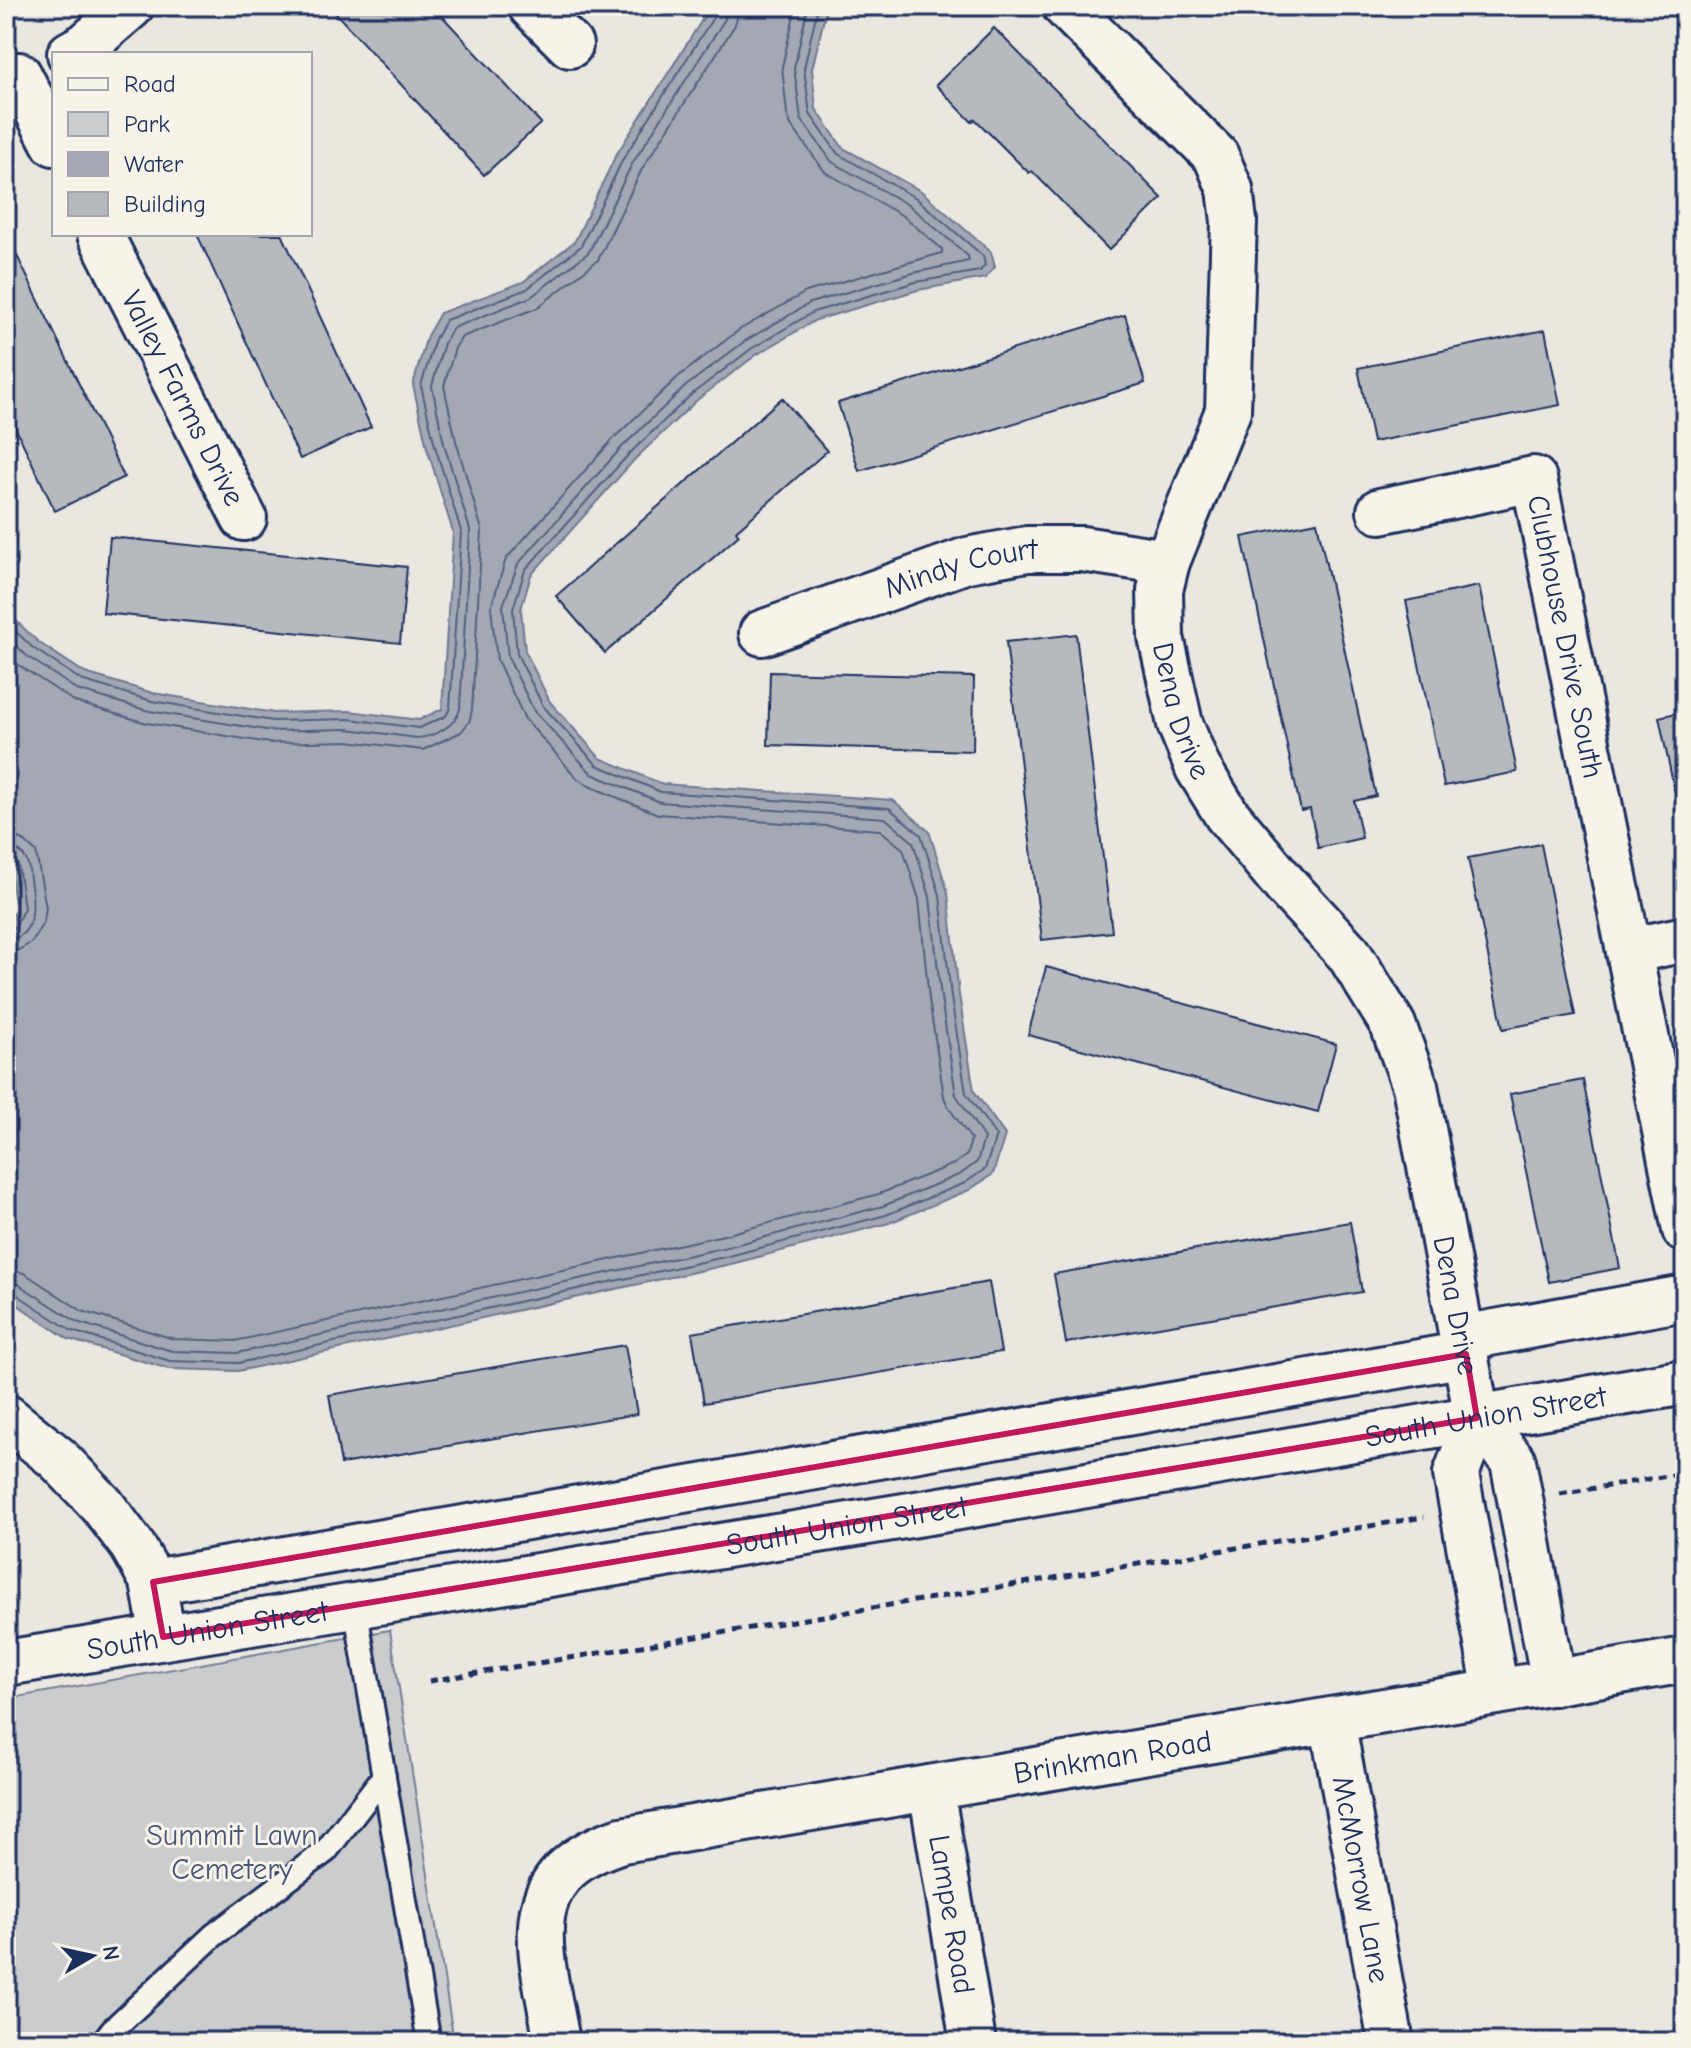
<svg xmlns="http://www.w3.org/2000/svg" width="1691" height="2048" viewBox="0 0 1691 2048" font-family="'Comic Neue',sans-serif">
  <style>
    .green { fill: #cbcccd; stroke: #737e96; stroke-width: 2 }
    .water { fill: #a3a8b4; stroke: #6d7892; stroke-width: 2 }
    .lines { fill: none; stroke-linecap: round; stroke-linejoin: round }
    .shore { stroke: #515f80; stroke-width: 2 }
    .building { fill: #b6babf; stroke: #1b2f5e; stroke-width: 2 }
    .lane-casing { stroke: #1b2f5e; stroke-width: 28 }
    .street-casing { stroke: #1b2f5e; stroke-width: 50 }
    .secondary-casing { stroke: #1b2f5e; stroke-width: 50 }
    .path { stroke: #1b2f5e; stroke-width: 5; stroke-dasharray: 8 6; stroke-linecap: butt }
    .lane { stroke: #f7f3e8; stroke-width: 22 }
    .street { stroke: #f7f3e8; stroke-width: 44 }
    .secondary { stroke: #f7f3e8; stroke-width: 44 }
    .marked { fill: none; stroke: #c2185b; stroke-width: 6; stroke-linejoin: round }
    .labels { text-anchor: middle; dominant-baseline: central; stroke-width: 6; stroke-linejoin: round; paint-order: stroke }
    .street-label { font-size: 30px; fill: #1b2f5e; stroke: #f7f3e8 }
    .park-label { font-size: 30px; fill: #47567a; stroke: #f7f3e8 }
  </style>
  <rect width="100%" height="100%" fill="#eae7e0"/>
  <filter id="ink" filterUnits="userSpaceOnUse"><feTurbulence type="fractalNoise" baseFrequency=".0125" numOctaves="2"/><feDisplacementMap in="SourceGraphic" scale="16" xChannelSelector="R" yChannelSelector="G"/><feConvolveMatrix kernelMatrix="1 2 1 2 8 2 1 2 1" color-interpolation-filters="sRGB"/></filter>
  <g filter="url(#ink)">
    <polygon class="green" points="390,1630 454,2042 6,2042 6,1699"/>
    <polygon class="water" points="711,6 827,6 812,69 816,109 843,148 921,191 991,252 995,267 985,278 918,290 816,320 756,355 697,400 635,459 531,575 521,609 525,651 550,702 600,758 662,784 893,800 929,831 948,893 959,995 974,1091 1005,1135 993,1174 969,1190 889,1223 731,1264 238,1371 169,1369 68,1339 6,1297 6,929 16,908 6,848 6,611 38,642 85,673 153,693 274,713 349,711 419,720 442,709 453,532 427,448 413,385 427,336 440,313 523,282 575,241 616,155"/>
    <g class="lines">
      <g class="shore">
        <polyline points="6,622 33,648 81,680 152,701 273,721 349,719 419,728 446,716 450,708 461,531 435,446 421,386 435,339 446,320 527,289 581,246 623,159 716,13 718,6"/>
        <path d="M6 636 27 656 77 690 149 711 272 731 348 729 417 738C434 737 456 726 460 709L470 530 444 444 432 386 444 343 453 328 531 297 589 252 632 164 725 19 728 6"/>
        <polyline points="6,653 20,666 75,702 147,723 270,743 348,741 423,750 461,732 469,722 472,710 482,530 456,441 444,386 455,348 462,337 537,308 598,260 642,169 735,25 740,6"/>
        <polyline points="6,836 22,839 36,852 46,908 44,921 32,942 19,950 6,952"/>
        <path d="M6 848C13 848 18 849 23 855 29 861 29 871 30 879 34 901 38 938 6 940"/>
        <polyline points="6,858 13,859 18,865 24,908 15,927 6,930"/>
        <polyline points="6,1269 24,1273 82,1311 174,1339 235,1341 724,1235 879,1194 954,1164 967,1155 971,1139 949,1108 944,1097 929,999 919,899 903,849 880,830 658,814 589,786 577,778 525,719 497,660 491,607 506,559 615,437 678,377 739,330 806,292 942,253 942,249 903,216 825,172 791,125 787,114 782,67 796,6"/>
        <polyline points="6,1281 18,1284 77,1322 172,1351 237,1353 727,1247 883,1206 961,1174 977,1162 984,1138 956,1095 941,998 930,897 913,842 885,818 660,802 592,774 534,711 508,657 503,606 518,564 622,447 686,386 745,341 810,303 913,273 969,261 968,256 910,206 832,162 801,119 794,68 808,6"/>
        <polyline points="6,1291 13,1292 72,1331 170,1361 238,1363 729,1256 886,1215 965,1183 985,1169 996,1136 966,1093 951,997 940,895 921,835 889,808 661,792 597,765 543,706 517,654 513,609 525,570 629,454 692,394 751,349 813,312 916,282 980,271 985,265 983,256 916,198 838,154 810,114 804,68 818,6"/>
      </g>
    </g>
    <g class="building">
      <polygon points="329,6 433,6 541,123 484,175"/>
      <polygon points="994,28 1162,198 1109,250 1032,171 1029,173 975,119 972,122 936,85"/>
      <polygon points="6,233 124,477 55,511 6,408"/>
      <polygon points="197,234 282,234 371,427 300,459"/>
      <polygon points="1125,315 1145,383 859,471 838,403"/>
      <polygon points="1545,330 1560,405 1373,442 1358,368"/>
      <polygon points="782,398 827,451 736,531 739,535 605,653 556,596"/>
      <polygon points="1317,522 1376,796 1354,801 1362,838 1318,848 1310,809 1301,811 1242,537"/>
      <polygon points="110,537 407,567 400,643 103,613"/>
      <polygon points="1479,586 1517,772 1444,786 1406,601"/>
      <polygon points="1076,634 1112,932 1042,940 1006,642"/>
      <polygon points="770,672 974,677 973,751 768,745"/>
      <polygon points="1685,711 1685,840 1659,717"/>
      <polygon points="1541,844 1575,1015 1503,1029 1468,858"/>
      <polygon points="1046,967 1336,1044 1318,1112 1028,1035"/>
      <polygon points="1583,1080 1620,1268 1549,1282 1510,1094"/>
      <polygon points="1350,1222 1362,1292 1066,1343 1054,1274"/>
      <polygon points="989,1282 1001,1352 704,1403 692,1333"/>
      <polygon points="625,1345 637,1414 341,1464 329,1395"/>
    </g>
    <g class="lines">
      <g class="lane-casing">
        <g id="lane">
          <polyline points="355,1606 429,2042"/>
          <polyline points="103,2042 112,2030 214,1935 326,1851 384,1776"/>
        </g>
      </g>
      <g class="street-casing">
        <g id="street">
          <polyline points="531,6 570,45"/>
          <path id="s1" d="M1065 6 1216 156 1230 189 1234 221 1228 411 1167 562 1160 590 1161 637 1180 724 1198 768 1227 815 1287 887 1349 954 1393 1025 1415 1086 1477 1418"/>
          <polyline points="70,54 86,45 131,6"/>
          <polyline points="19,75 54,143"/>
          <path id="s2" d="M100 234 244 518"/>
          <path id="s3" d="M1380 511 1534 479 1685 1230"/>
          <path id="s4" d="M762 633 967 560 1027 549H1082L1167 562"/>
          <polyline points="1629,951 1685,939"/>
          <polyline points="1462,1338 1685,1298"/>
          <polyline points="6,1417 57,1458 102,1505 132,1545 153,1582 163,1637"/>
          <polyline points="1477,1418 1456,1474 1496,1692"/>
          <polyline points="1477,1418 1513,1461 1554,1683"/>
          <polyline points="153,1582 1466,1354"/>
          <path id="s5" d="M1332 1720 1390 2037"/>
          <path id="s6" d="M931 1788 973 2042"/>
          <path id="s7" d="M557 2042C542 1952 509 1875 622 1840L1685 1660"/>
        </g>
      </g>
      <g class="secondary-casing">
        <g id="secondary">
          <path id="s8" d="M6 1663 959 1507 1685 1382"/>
        </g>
      </g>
      <g class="path">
        <polyline points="1560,1494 1685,1473"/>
        <polyline points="429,1681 1424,1517"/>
      </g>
      <use href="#lane" class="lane"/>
      <use href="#street" class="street"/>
      <use href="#secondary" class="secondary"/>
    </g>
  </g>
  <path class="marked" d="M1466 1354 1477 1418 163 1637 153 1582Z"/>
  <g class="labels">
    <g class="street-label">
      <text stroke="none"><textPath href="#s2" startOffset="184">Valley Farms Drive</textPath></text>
      <text stroke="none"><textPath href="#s4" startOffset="210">Mindy Court</textPath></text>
      <text stroke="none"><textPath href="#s3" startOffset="318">Clubhouse Drive South</textPath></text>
      <text stroke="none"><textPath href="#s1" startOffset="786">Dena Drive</textPath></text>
      <text stroke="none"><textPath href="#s1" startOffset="1458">Dena Drive</textPath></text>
      <text stroke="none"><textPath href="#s8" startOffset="1500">South Union Street</textPath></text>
      <text stroke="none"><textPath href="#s8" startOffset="852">South Union Street</textPath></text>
      <text stroke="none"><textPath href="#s8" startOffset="204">South Union Street</textPath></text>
      <text stroke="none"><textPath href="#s7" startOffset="742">Brinkman Road</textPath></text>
      <text stroke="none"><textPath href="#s5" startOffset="162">McMorrow Lane</textPath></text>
      <text stroke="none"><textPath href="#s6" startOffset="128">Lampe Road</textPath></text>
    </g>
    <g class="park-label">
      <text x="232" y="1835">Summit Lawn<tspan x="232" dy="34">Cemetery</tspan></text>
    </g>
  </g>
  <rect width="1691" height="2048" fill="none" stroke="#f7f3e8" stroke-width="32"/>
  <rect x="16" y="16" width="1659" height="2016" fill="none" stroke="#1b2f5e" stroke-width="3" filter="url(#ink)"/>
  <rect x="52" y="52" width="260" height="184" fill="#f7f3e8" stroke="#9fa5b1" stroke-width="2"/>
  <rect x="68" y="78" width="40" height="12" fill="#f7f3e8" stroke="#9fa5b1" stroke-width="2"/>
  <text x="124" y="92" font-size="24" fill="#1b2f5e">Road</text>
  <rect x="68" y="112" width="40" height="24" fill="#cbcccd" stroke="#9fa5b1" stroke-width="2"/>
  <text x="124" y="132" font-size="24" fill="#1b2f5e">Park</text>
  <rect x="68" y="152" width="40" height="24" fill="#a3a8b4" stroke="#9fa5b1" stroke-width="2"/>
  <text x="124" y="172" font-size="24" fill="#1b2f5e">Water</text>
  <rect x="68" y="192" width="40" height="24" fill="#b6babf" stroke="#9fa5b1" stroke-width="2"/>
  <text x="124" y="212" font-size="24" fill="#1b2f5e">Building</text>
  <g transform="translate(92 1956) rotate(81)" stroke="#f7f3e8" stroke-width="6" paint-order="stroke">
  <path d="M0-6L14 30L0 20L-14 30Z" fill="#1b2f5e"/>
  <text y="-12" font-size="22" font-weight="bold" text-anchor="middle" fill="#1b2f5e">N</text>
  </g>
</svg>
